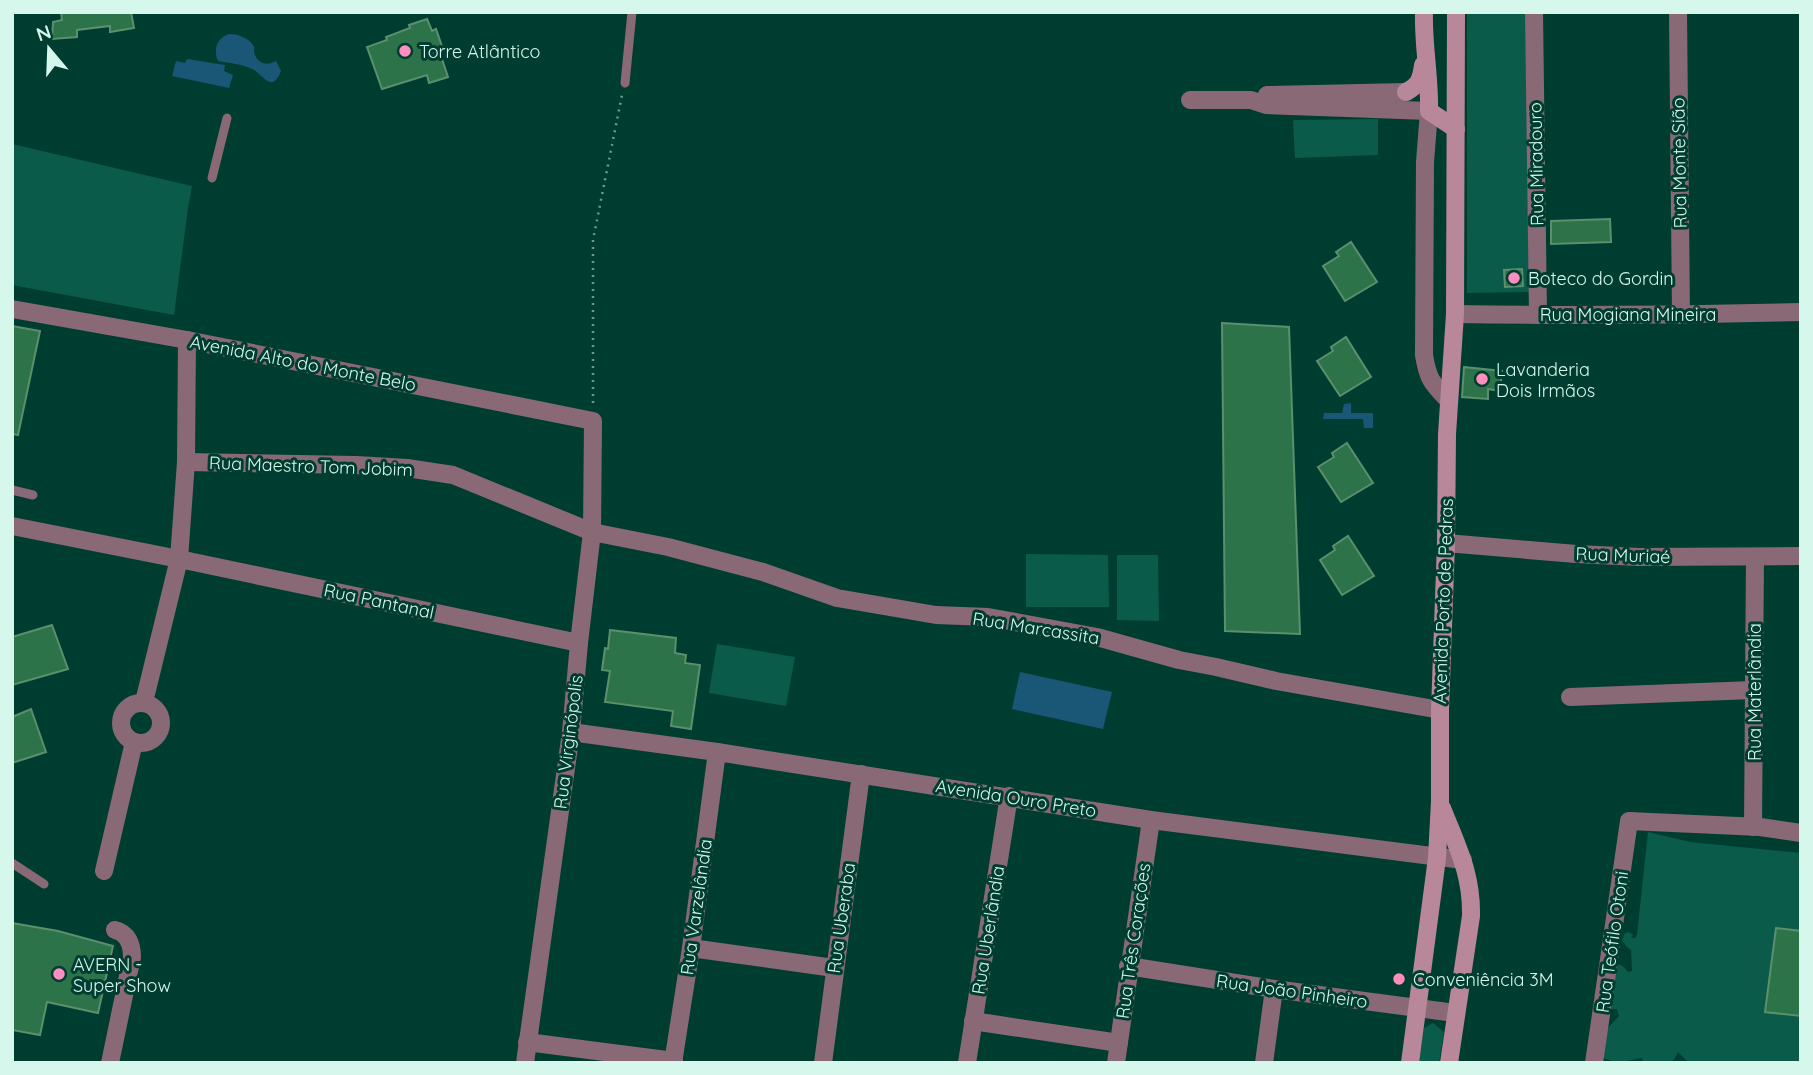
<svg xmlns="http://www.w3.org/2000/svg" width="1813" height="1075" viewBox="0 0 1813 1075" font-family="Quicksand,sans-serif">
  <style>
    .green { fill: #0b5b4b }
    .water { fill: #1a5776 }
    .building { fill: #2c7349; stroke: #5b8f6d; stroke-width: 2 }
    .lines { fill: none; stroke-linecap: round; stroke-linejoin: round }
    .path { stroke: #6b9a8f; stroke-width: 2.5; stroke-dasharray: 2 5; stroke-linecap: butt }
    .service { stroke: #896975; stroke-width: 9 }
    .minor { stroke: #896975; stroke-width: 18 }
    .secondary { stroke: #b9879a; stroke-width: 18 }
    .poi-dot { fill: #fe8ebd; stroke: #003d31; stroke-width: 2.5 }
    .labels { text-anchor: middle; dominant-baseline: central; stroke-width: 6; stroke-linejoin: round; paint-order: stroke }
    .poi-label { font-size: 18px; fill: #d5f7ec; stroke: #003d31; text-anchor: start }
    .street-label { font-size: 18px; fill: #d5f7ec; stroke: #003d31 }
  </style>
  <rect width="100%" height="100%" fill="#003d31"/>
  <g class="green">
    <polygon points="1467,12 1528,12 1529,292 1467,293"/>
    <polygon points="1378,119 1378,155 1295,158 1293,120"/>
    <polygon points="12,144 192,186 188,208 174,315 12,285"/>
    <polygon points="1026,554 1108,555 1109,607 1026,607"/>
    <polygon points="1117,555 1158,555 1159,621 1117,620"/>
    <polygon points="717,644 795,657 786,706 709,693"/>
    <path d="M1648 832 1690 842 1801 853V1063H1689L1678 1052 1672 1063H1643L1642 1058 1617 1063 1603 1058 1606 1030 1619 1016 1617 1009H1610L1614 964C1620 963 1624 967 1628 972L1632 971 1631 950 1627 947 1622 940 1625 933 1629 932 1633 935 1631 938H1635L1637 935Z"/>
    <polygon points="1433,1023 1444,1032 1439,1063 1419,1063 1424,1028"/>
  </g>
  <g class="water">
    <path d="M229 34C238 34 250 38 254 47 254 49 254 51 254 52 257 64 267 66 276 61L281 71C272 95 262 73 252 69 242 64 229 63 218 61 213 49 217 38 229 34Z"/>
    <polygon points="187,59 225,65 224,71 233,75 229,88 172,76 176,61 185,63"/>
    <polygon points="1351,403 1351,413 1373,413 1373,428 1364,428 1363,419 1323,419 1324,413 1342,413 1344,404"/>
    <polygon points="1020,672 1112,692 1103,729 1012,709"/>
  </g>
  <g class="building">
    <polygon points="61,12 131,12 134,28 110,32 110,26 77,30 77,37 52,39 53,22 62,20"/>
    <polygon points="427,19 432,31 436,29 445,55 441,56 448,77 429,83 427,75 382,89 367,47 387,40 386,37 410,28 409,25"/>
    <polygon points="1610,219 1611,242 1551,244 1551,221"/>
    <polygon points="1351,242 1377,282 1345,301 1323,266 1339,256 1336,252"/>
    <polygon points="1522,269 1523,286 1505,287 1504,270"/>
    <polygon points="1222,323 1289,327 1300,634 1225,631"/>
    <polygon points="12,326 40,331 18,435 12,434"/>
    <polygon points="1346,337 1371,377 1340,396 1317,361 1333,351 1331,347"/>
    <polygon points="1464,367 1502,371 1500,391 1488,389 1488,399 1462,397"/>
    <polygon points="1347,443 1373,483 1341,502 1318,467 1334,457 1332,453"/>
    <polygon points="1348,536 1374,576 1342,595 1320,560 1335,550 1333,546"/>
    <polygon points="52,625 68,669 12,685 12,637"/>
    <polygon points="610,630 676,638 675,653 686,655 685,663 700,665 691,729 671,726 673,711 605,702 610,671 602,670 605,648 608,649"/>
    <polygon points="31,709 46,752 12,763 12,717"/>
    <polygon points="12,923 58,931 113,946 98,1013 47,1002 40,1035 12,1030"/>
    <polygon points="1776,928 1801,931 1801,1016 1765,1012"/>
  </g>
  <g class="lines">
    <polyline class="path" points="593,403 593,240 622,95"/>
    <g class="service">
      <polyline points="625,83 632,12"/>
      <polyline points="212,178 227,118"/>
      <polyline points="12,490 33,495"/>
      <polyline points="12,863 44,884"/>
    </g>
    <g class="minor">
      <polyline points="1534,12 1538,315"/>
      <polyline points="1678,12 1681,315"/>
      <polyline points="1267,95 1406,92"/>
      <path d="M1190 100H1251L1266 105 1429 111 1425 162 1424 355C1428 380 1432 383 1449 401"/>
      <polyline points="12,309 187,340 593,421 592,532 579,643 571,732 525,1063"/>
      <path d="M1455 314C1570 316 1685 315 1801 312"/>
      <polyline points="186,462 356,465 407,468 453,475 592,532 668,547 763,572 837,598 936,615 988,617 1097,637 1179,660 1216,667 1276,681 1440,710"/>
      <polyline points="12,526 179,559 579,643"/>
      <polyline points="1446,543 1576,554 1639,557 1801,556"/>
      <polyline points="1570,697 1753,690"/>
      <polyline points="144,702 179,559 186,462 187,340"/>
      <circle cx="141" cy="723" r="20"/>
      <polyline points="571,732 717,752 1151,820 1463,860"/>
      <polyline points="1753,827 1755,557"/>
      <polyline points="104,871 134,742"/>
      <polyline points="691,948 834,968"/>
      <polyline points="1128,966 1274,989 1455,1013"/>
      <polyline points="973,1021 1119,1043"/>
      <polyline points="527,1042 674,1061"/>
      <path d="M110 1063 132 957C132 945 128 933 115 930"/>
      <polyline points="673,1063 691,948 717,752"/>
      <polyline points="823,1063 861,774"/>
      <polyline points="967,1063 1009,796"/>
      <polyline points="1116,1063 1151,820"/>
      <polyline points="1264,1063 1274,989"/>
      <polyline points="1594,1063 1629,821 1760,827 1801,833"/>
    </g>
    <g class="secondary">
      <path d="M1424 12C1423 46 1430 78 1429 111L1456 129"/>
      <path d="M1406 92C1419 85 1421 80 1423 65"/>
      <path d="M1442 808C1457 846 1472 874 1471 916L1449 1063"/>
      <polyline points="1410,1063 1437,858 1440,801 1440,710 1446,543 1447,434 1455,314 1456,12"/>
    </g>
  </g>
  <g class="poi-dot">
    <circle cx="405" cy="51" r="7"/>
    <circle cx="1514" cy="278" r="7"/>
    <circle cx="1482" cy="379" r="7"/>
    <circle cx="59" cy="974" r="7"/>
    <circle cx="1399" cy="979" r="7"/>
  </g>
  <g class="labels">
    <g class="poi-label">
      <text x="419" y="51">Torre Atlântico</text>
      <text x="1528" y="278">Boteco do Gordin</text>
      <text x="1496" y="369">Lavanderia<tspan x="1496" dy="21">Dois Irmãos</tspan></text>
      <text x="73" y="964">AVERN -<tspan x="73" dy="21">Super Show</tspan></text>
      <text x="1413" y="979">Conveniência 3M</text>
    </g>
    <g class="street-label">
      <text transform="translate(1679 163) rotate(-91)">Rua Monte Sião</text>
      <text transform="translate(1536 164) rotate(-91)">Rua Miradouro</text>
      <text x="1628" y="314">Rua Mogiana Mineira</text>
      <text transform="translate(303 363) rotate(11)">Avenida Alto do Monte Belo</text>
      <text transform="translate(311 466) rotate(2)">Rua Maestro Tom Jobim</text>
      <text transform="translate(1623 555) rotate(2)">Rua Muriaé</text>
      <text transform="translate(379 601) rotate(12)">Rua Pantanal</text>
      <text transform="translate(1443 601) rotate(-88)">Avenida Porto de Pedras</text>
      <text transform="translate(1036 628) rotate(9)">Rua Marcassita</text>
      <text transform="translate(1754 692) rotate(-90)">Rua Materlândia</text>
      <text transform="translate(568 742) rotate(-83)">Rua Virginópolis</text>
      <text transform="translate(1016 798) rotate(9)">Avenida Ouro Preto</text>
      <text transform="translate(696 907) rotate(-82)">Rua Varzelândia</text>
      <text transform="translate(841 918) rotate(-82)">Rua Uberaba</text>
      <text transform="translate(988 930) rotate(-81)">Rua Uberlândia</text>
      <text transform="translate(1133 941) rotate(-82)">Rua Três Corações</text>
      <text transform="translate(1612 942) rotate(-82)">Rua Teófilo Otoni</text>
      <text transform="translate(1292 991) rotate(8)">Rua João Pinheiro</text>
    </g>
  </g>
  <rect width="1813" height="1075" fill="none" stroke="#d5f7ec" stroke-width="28"/>
  <g transform="translate(49 49) rotate(341)" stroke="#003d31" stroke-width="5" paint-order="stroke">
  <path d="M0-5L12 26L0 18L-12 26Z" fill="#d5f7ec"/>
  <text y="-10" font-size="19" font-weight="bold" text-anchor="middle" fill="#d5f7ec">N</text>
  </g>
</svg>
